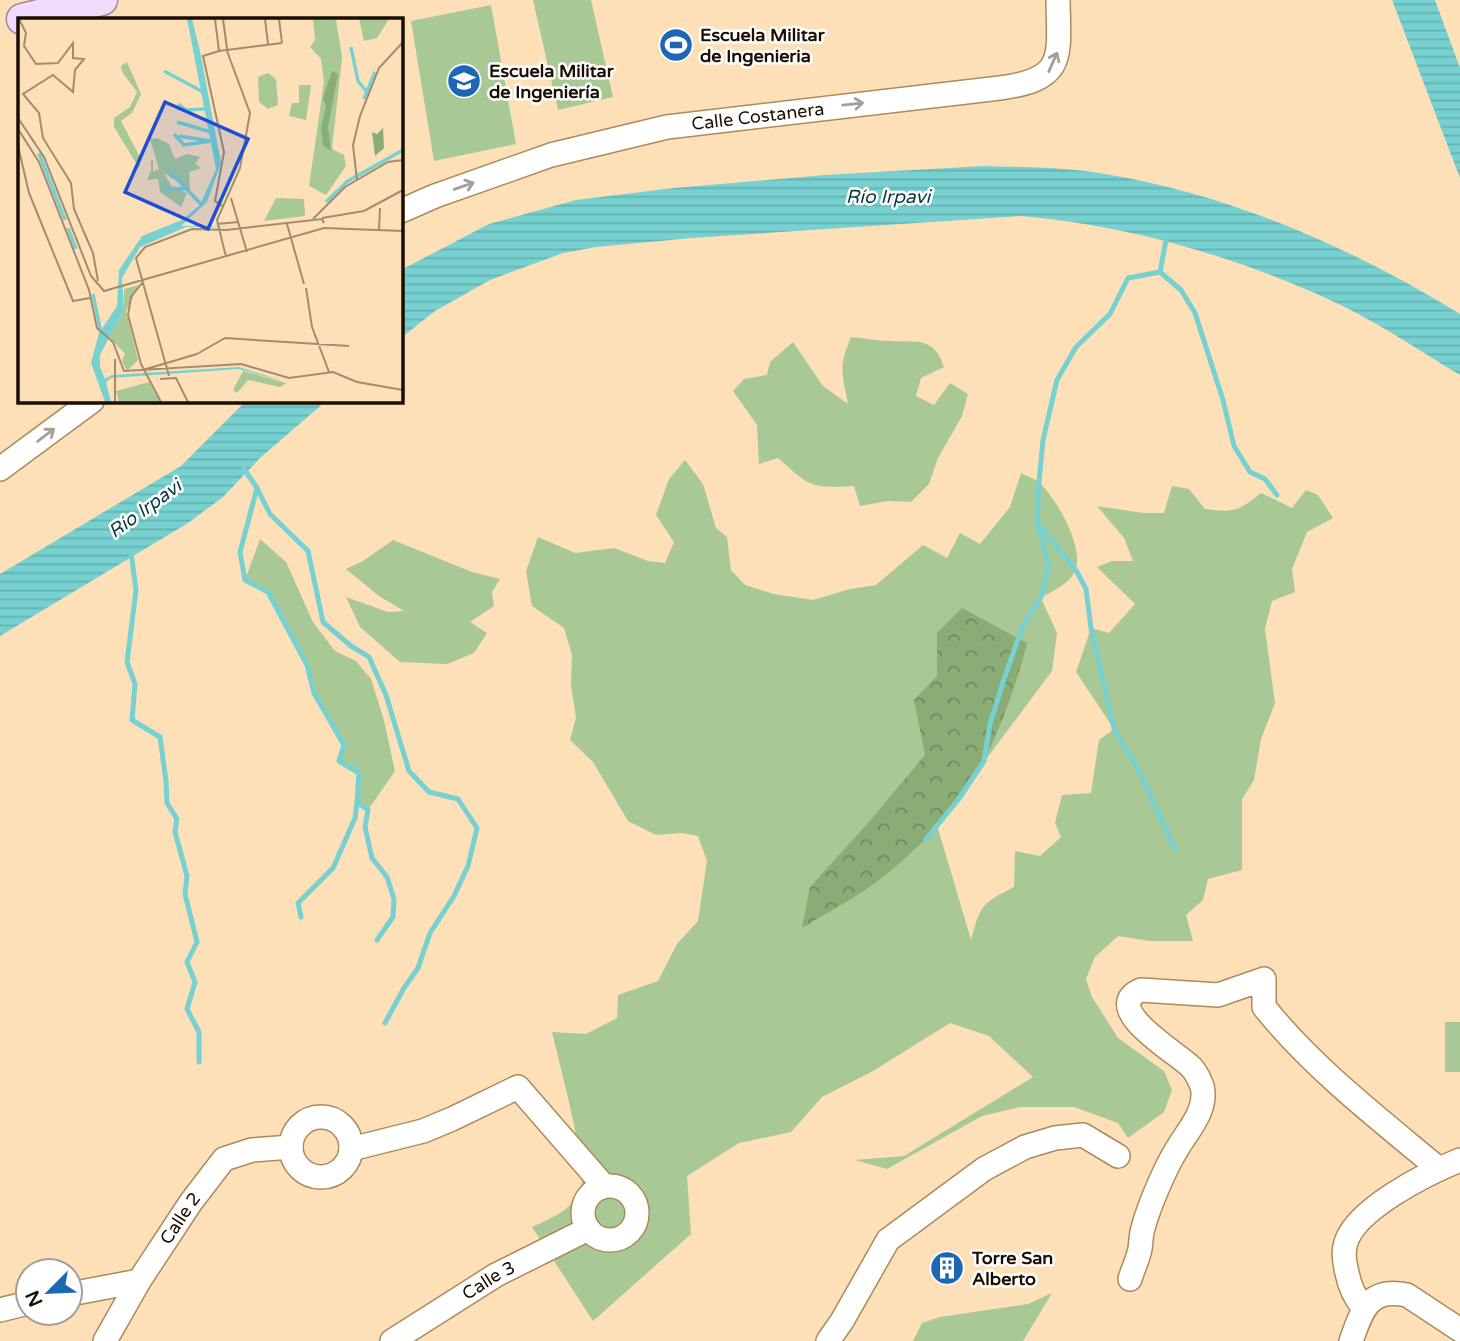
<svg xmlns="http://www.w3.org/2000/svg" width="1460" height="1341" viewBox="0 0 1460 1341" font-family="'Varela Round',sans-serif">
  <style>
    .grass { fill: #a8c996 }
    .forest { fill: url(#forest-crowns) }
    .water { fill: url(#water-rules) }
    .lines { fill: none; stroke-linecap: round; stroke-linejoin: round }
    .stream { stroke: #76d1d0; stroke-width: 5 }
    .minor-casing { stroke: #ad8a5b; stroke-width: 26 }
    .major-casing { stroke: #a084a2; stroke-width: 33 }
    .minor { stroke: #fff; stroke-width: 23 }
    .major { stroke: #f1dcfb; stroke-width: 30 }
    .oneway { stroke: #a49f99 }
    .labels { text-anchor: middle; dominant-baseline: central; stroke-width: 5; stroke-linejoin: round; paint-order: stroke }
    .poi-label { font-size: 18px; font-weight: bold; fill: #1b0e00; stroke: #fff; text-anchor: start }
    .street-label { font-size: 18px; fill: #1b0e00; stroke: #fff }
    .water-label { font-size: 19px; font-style: italic; fill: #0d3a3a; stroke: #fff }
    .inset-river { fill: none; stroke: #76d1d0; stroke-width: 3.5 }
    .inset-road { fill: none; stroke: #a38c6e; stroke-width: 2 }
    .view { fill: #1d4ed8; fill-opacity: 0.15; stroke: #1d4ed8; stroke-width: 3.5 }
    .inset-edge { fill: none; stroke: #1b0e00; stroke-width: 3.5 }
  </style>
  <defs>
    <pattern id="forest-crowns" width="20" height="18" patternUnits="userSpaceOnUse" patternTransform="scale(1.75)"><rect width="20" height="18" fill="#89ad74"/><path d="M2 6a3 3 0 1 1 6 0M12 15a3 3 0 1 1 6 0" fill="none" stroke="#6f8b5d"/></pattern>
    <pattern id="water-rules" width="6" height="5" patternUnits="userSpaceOnUse" patternTransform="scale(1.75)"><rect width="6" height="5" fill="#76d1d0"/><path d="M0 2.5h6" fill="none" stroke="#66b2b1"/></pattern>
  </defs>
  <rect width="100%" height="100%" fill="#fee0b8"/>
  <g class="grass">
    <polygon points="533,0 591,0 613,97 558,110"/>
    <polygon points="491,5 516,144 434,161 411,21"/>
    <path d="M851 337C864 338 877 341 891 341 918 342 934 337 944 367L921 378 916 396 934 405 950 383 968 394 962 416 938 458 929 484 911 502 888 501 860 506 854 486C811 489 809 486 778 458L759 464 757 425 733 391 744 379 767 375 770 362 793 342 823 386 848 404C842 372 838 368 851 337Z"/>
    <path d="M685 460 703 484 716 528 727 537 731 570 745 585 774 594 813 600 850 589 876 585 923 545 947 558 960 533 980 544 1010 507 1021 473C1027 476 1035 479 1040 483 1057 500 1085 548 1075 571 1070 584 1052 591 1041 598L1057 633 1052 671 937 825 971 940C981 904 981 904 1014 887L1015 851 1040 856 1061 837 1055 823 1062 795 1091 793 1099 740 1114 729 1076 672 1091 628 1109 633 1135 604 1097 567 1112 561H1133L1124 538 1097 506 1143 513H1164L1172 486 1189 489 1205 509C1235 513 1238 511 1261 493L1292 508 1306 490 1318 495 1333 518 1307 532 1292 569 1295 592 1272 601 1265 629 1275 703 1261 739 1254 780 1242 799V870L1208 879 1203 900 1186 915 1193 941H1150L1118 936 1095 957 1086 979 1092 997 1118 1038 1164 1071 1172 1090 1164 1112 1128 1138 1118 1123 1074 1107H1020L982 1116 887 1169 855 1160 904 1156 1033 1077 989 1036 950 1023 873 1071 822 1097 791 1132 739 1143 687 1176 691 1234 593 1321 532 1227C551 1218 574 1210 581 1187 588 1168 558 1058 552 1032L586 1034 617 1018 618 995 658 981 677 944 698 921 707 861 698 836 681 833 656 835 628 821 593 762 570 740 576 718 571 685 572 655 564 628 532 606 526 571 538 537 575 553 614 548 648 561 665 563 674 542 656 515 669 479Z"/>
    <polygon points="260,539 286,562 313,622 335,651 356,661 371,679 384,720 395,771 368,810 357,802 359,773 339,761 344,744 314,693 307,665 268,592 245,580"/>
    <polygon points="393,540 472,572 500,579 492,592 494,606 470,622 487,633 474,653 447,664 400,662 360,627 346,597 388,612 404,611 379,596 346,569 363,561"/>
    <rect x="1445" y="1022" width="15" height="50"/>
    <polygon points="1052,1293 1023,1341 913,1341 922,1323 940,1317 1028,1304"/>
  </g>
  <path class="forest" d="M962 608 1027 643C1017 683 1003 722 985 759 964 802 914 855 875 883 852 900 826 913 802 928L810 887 868 823 925 755 914 700 937 676V633Z"/>
  <g class="water">
    <polygon points="1392,0 1435,0 1460,68 1460,178"/>
    <path d="M983 166C1024 167 1065 167 1105 174 1232 195 1351 247 1460 314V375C1418 350 1375 320 1330 300 1234 256 1127 225 1021 216L692 238 596 247 563 253 490 280 435 311 401 338V270L489 224 576 200 674 188 825 175Z"/>
    <polygon points="246,401 326,401 260,458 223,497 188,523 0,636 0,574 181,466"/>
  </g>
  <g class="lines">
    <g class="stream">
      <polyline points="1160,272 1181,290 1195,313 1223,400 1234,446 1250,472 1265,479 1277,495"/>
      <polyline points="244,469 257,488 240,552 245,580 268,592 307,665 314,693 344,745 339,761 359,773 357,802 368,810 365,827 372,858 387,877 394,899 393,917 377,940"/>
      <polyline points="257,488 270,514 308,551 323,622 351,646 369,657 386,695 409,771 429,792 458,799 477,828 468,866 454,896 430,933 418,968 404,988 385,1023"/>
      <polyline points="1039,525 1076,570 1086,589 1091,628 1114,729 1138,769 1175,849"/>
      <polyline points="131,552 136,590 127,662 135,684 132,720 160,737 166,781 167,803 177,819 175,832 187,876 185,894 197,942 187,962 195,982 187,1009 199,1032 199,1062"/>
      <polyline points="926,839 958,800 984,761 990,724 1004,679 1022,628 1041,597 1049,565 1037,523 1039,482 1043,440 1057,380 1076,347 1110,314 1128,278 1160,272 1167,235"/>
      <polyline points="301,917 298,903 333,868 355,818 357,802"/>
    </g>
    <g class="minor-casing">
      <g id="minor">
        <path id="s1" d="M401 211 435 196 551 155 667 127 1000 88C1066 79 1059 58 1058 0"/>
        <polyline points="0,469 92,401"/>
        <circle cx="321" cy="1147" r="30"/>
        <polyline points="351,1149 423,1131 452,1119 518,1087 604,1186"/>
        <circle cx="610" cy="1213" r="27"/>
        <path d="M1130 1279C1133 1269 1138 1259 1140 1249 1141 1242 1141 1234 1143 1228 1149 1206 1165 1168 1177 1149 1188 1130 1208 1110 1202 1086 1200 1081 1195 1071 1191 1067 1179 1054 1098 1008 1141 990L1218 995 1264 979V1007C1314 1069 1378 1118 1439 1169"/>
        <polyline points="70,1294 139,1281"/>
        <path d="M1363 1307C1354 1297 1350 1287 1347 1273 1345 1265 1343 1255 1345 1246 1352 1210 1428 1173 1460 1160"/>
        <polyline points="0,1310 28,1303"/>
        <path id="s2" d="M105 1341 139 1281 191 1202 224 1159 252 1150 291 1147"/>
        <path id="s3" d="M392 1341 496 1275 588 1229"/>
        <polyline points="828,1341 842,1321 888,1240 984,1169 1025,1147 1055,1138 1083,1135 1118,1156"/>
        <path d="M1351 1341C1362 1311 1368 1287 1407 1295L1460 1330"/>
      </g>
    </g>
    <g class="major-casing">
      <polyline id="major" points="22,19 102,0"/>
    </g>
    <use href="#minor" class="minor"/>
    <use href="#major" class="major"/>
  </g>
  <defs><path id="oneway-shaft" d="M-6 0H5M1.5-3L5.5 0L1.5 3" fill="none" stroke-width="1.6" stroke-linecap="round" stroke-linejoin="round" transform="scale(1.75)"/></defs>
  <g class="oneway">
    <use href="#oneway-shaft" transform="translate(1053 62) rotate(-66)"/>
    <use href="#oneway-shaft" transform="translate(853 104) rotate(-6)"/>
    <use href="#oneway-shaft" transform="translate(464 186) rotate(-19)"/>
    <use href="#oneway-shaft" transform="translate(46 435) rotate(-37)"/>
  </g>
  <defs>
    <g id="stadium-disc" transform="scale(1.75)"><circle r="9.5" fill="#1d66b5" stroke="#fff"/><path d="M0-5a6.5 5 0 1 0 0 10a6.5 5 0 1 0 0-10ZM-3.5-1.8h7v3.6h-7Z" fill="#fff"/></g>
    <g id="university-disc" transform="scale(1.75)"><circle r="9.5" fill="#1d66b5" stroke="#fff"/><path d="M0-5L7-2L0 1L-7-2ZM-4 1L0 2.5L4 1V4Q0 6-4 4Z" fill="#fff"/></g>
    <g id="building-disc" transform="scale(1.75)"><circle r="9.5" fill="#1d66b5" stroke="#fff"/><path d="M-4-6H4V6H1V3H-1V6H-4ZM-2.5-4.3h1.7v1.8h-1.7ZM.8-4.3h1.7v1.8H.8ZM-2.5-1h1.7V.8h-1.7ZM.8-1h1.7V.8H.8Z" fill="#fff"/></g>
  </defs>
  <g fill-rule="evenodd">
    <use href="#stadium-disc" x="676" y="45"/>
    <use href="#university-disc" x="464" y="81"/>
    <use href="#building-disc" x="947" y="1268"/>
  </g>
  <g class="labels">
    <g class="poi-label">
      <text x="700" y="35">Escuela Militar<tspan x="700" dy="21">de Ingenieria</tspan></text>
      <text x="489" y="71">Escuela Militar<tspan x="489" dy="21">de Ingeniería</tspan></text>
      <text x="972" y="1258">Torre San<tspan x="972" dy="21">Alberto</tspan></text>
    </g>
    <g class="street-label">
      <text stroke="none"><textPath href="#s1" startOffset="371">Calle Costanera</textPath></text>
      <text stroke="none"><textPath href="#s2" startOffset="144">Calle 2</textPath></text>
      <text stroke="none"><textPath href="#s3" startOffset="114">Calle 3</textPath></text>
    </g>
    <g class="water-label">
      <text x="888" y="197">Río Irpavi</text>
      <text transform="translate(145 509) rotate(-36)">Río Irpavi</text>
    </g>
  </g>
  <g transform="translate(18 18)">
    <rect width="385" height="385" fill="#fee0b8"/>
    <path d="M295 1 318 2 324 39 314 131 326 137 328 148 308 177 291 168 306 64 303 41 292 29 297 22ZM341 1H371L359 20 346 23ZM109 44 123 76 114 95 103 103 123 141 121 150 96 109V100L112 89 119 74 104 54 103 48ZM250 55 258 61 260 87 250 91 241 84 240 59ZM281 67H293L288 102 271 98 274 85H281ZM139 120 151 126 157 141 169 136 182 139 177 146 183 150 171 154 172 172 146 155 154 169 169 175 163 189 142 174 140 161 129 162 133 153V143L135 142V154L141 151 132 121ZM258 180 286 181 287 198 246 203ZM225 353 268 365H269L262 369 230 362 219 375 215 372ZM131 364 142 384H101L98 373Z" fill="#a8c996"/>
    <path d="M314 53 320 56 310 109 313 133 305 127 303 110 308 88 305 80ZM365 110 366 130 357 138 354 114 359 116Z" fill="#89ad74"/>
    <path d="M121 267 108 293 120 342 109 353 104 343 107 336 91 319 106 291V271Z" fill="#a8c996"/>
    <path d="M169 1H174L182 33 203 145 189 184 163 208H219L168 209 122 229 104 260 106 291 82 337V349L87 361 94 357 221 349 268 364 221 351 93 360 88 364 93 384H87L73 345 81 315 99 288 101 252 124 218 164 202 182 187 198 151Z" fill="#76d1d0"/>
    <path class="inset-river" d="M333 29 340 63 349 74M146 53 187 75M346 81 357 54M160 86 168 92 187 91M159 104 193 114M156 116 166 127 193 123M161 118 192 123M21 135 47 202M153 155 184 187M145 170 168 171M308 184 330 163 385 132M50 210 58 231M75 276 83 315"/>
    <path class="inset-road" d="M1 1 8 15 6 28 18 46 40 45 55 25V40L66 41 57 52 55 74 35 57 5 76 21 95 25 120 53 165 56 191 75 235 80 263M197 1 201 33M205 1 209 31M247 1 250 26M261 1 264 25M201 33 185 38 206 134 197 183 206 189M201 33 264 25M0 100 26 139 73 258 86 273 306 210 385 213M0 111 21 144 71 272 79 310 95 324 106 353 223 346 271 360 315 354 339 364 385 372M0 128 11 175 55 283 72 280M339 162 335 127 342 98 361 50 385 24M213 180 229 234M304 200 346 193 385 172M295 201 327 169 370 144 385 142M199 206 220 204M269 206 286 266M361 212 362 190M208 239 199 202 222 150 232 95 209 33M124 265 113 279 110 297 123 346 143 384M288 270 294 309 311 354M222 321 331 328M179 336 207 320 223 321M125 352 179 336M151 358 118 240 127 229 174 211 208 212 304 201 306 205M142 361 158 360 170 384M97 384V341"/>
    <path class="view" d="M147 84 230 121 190 211 107 174Z"/>
    <rect width="385" height="385" class="inset-edge"/>
  </g>
  <g transform="translate(49 1292) rotate(246)"><circle r="33" fill="#ffffff" stroke="#a49f99" stroke-width="2"/>
  <path d="M0-5L12 26L0 18L-12 26Z" fill="#1d66b5"/>
  <text y="-10" font-size="19" font-weight="bold" text-anchor="middle" fill="#1b0e00">N</text>
  </g>
</svg>
